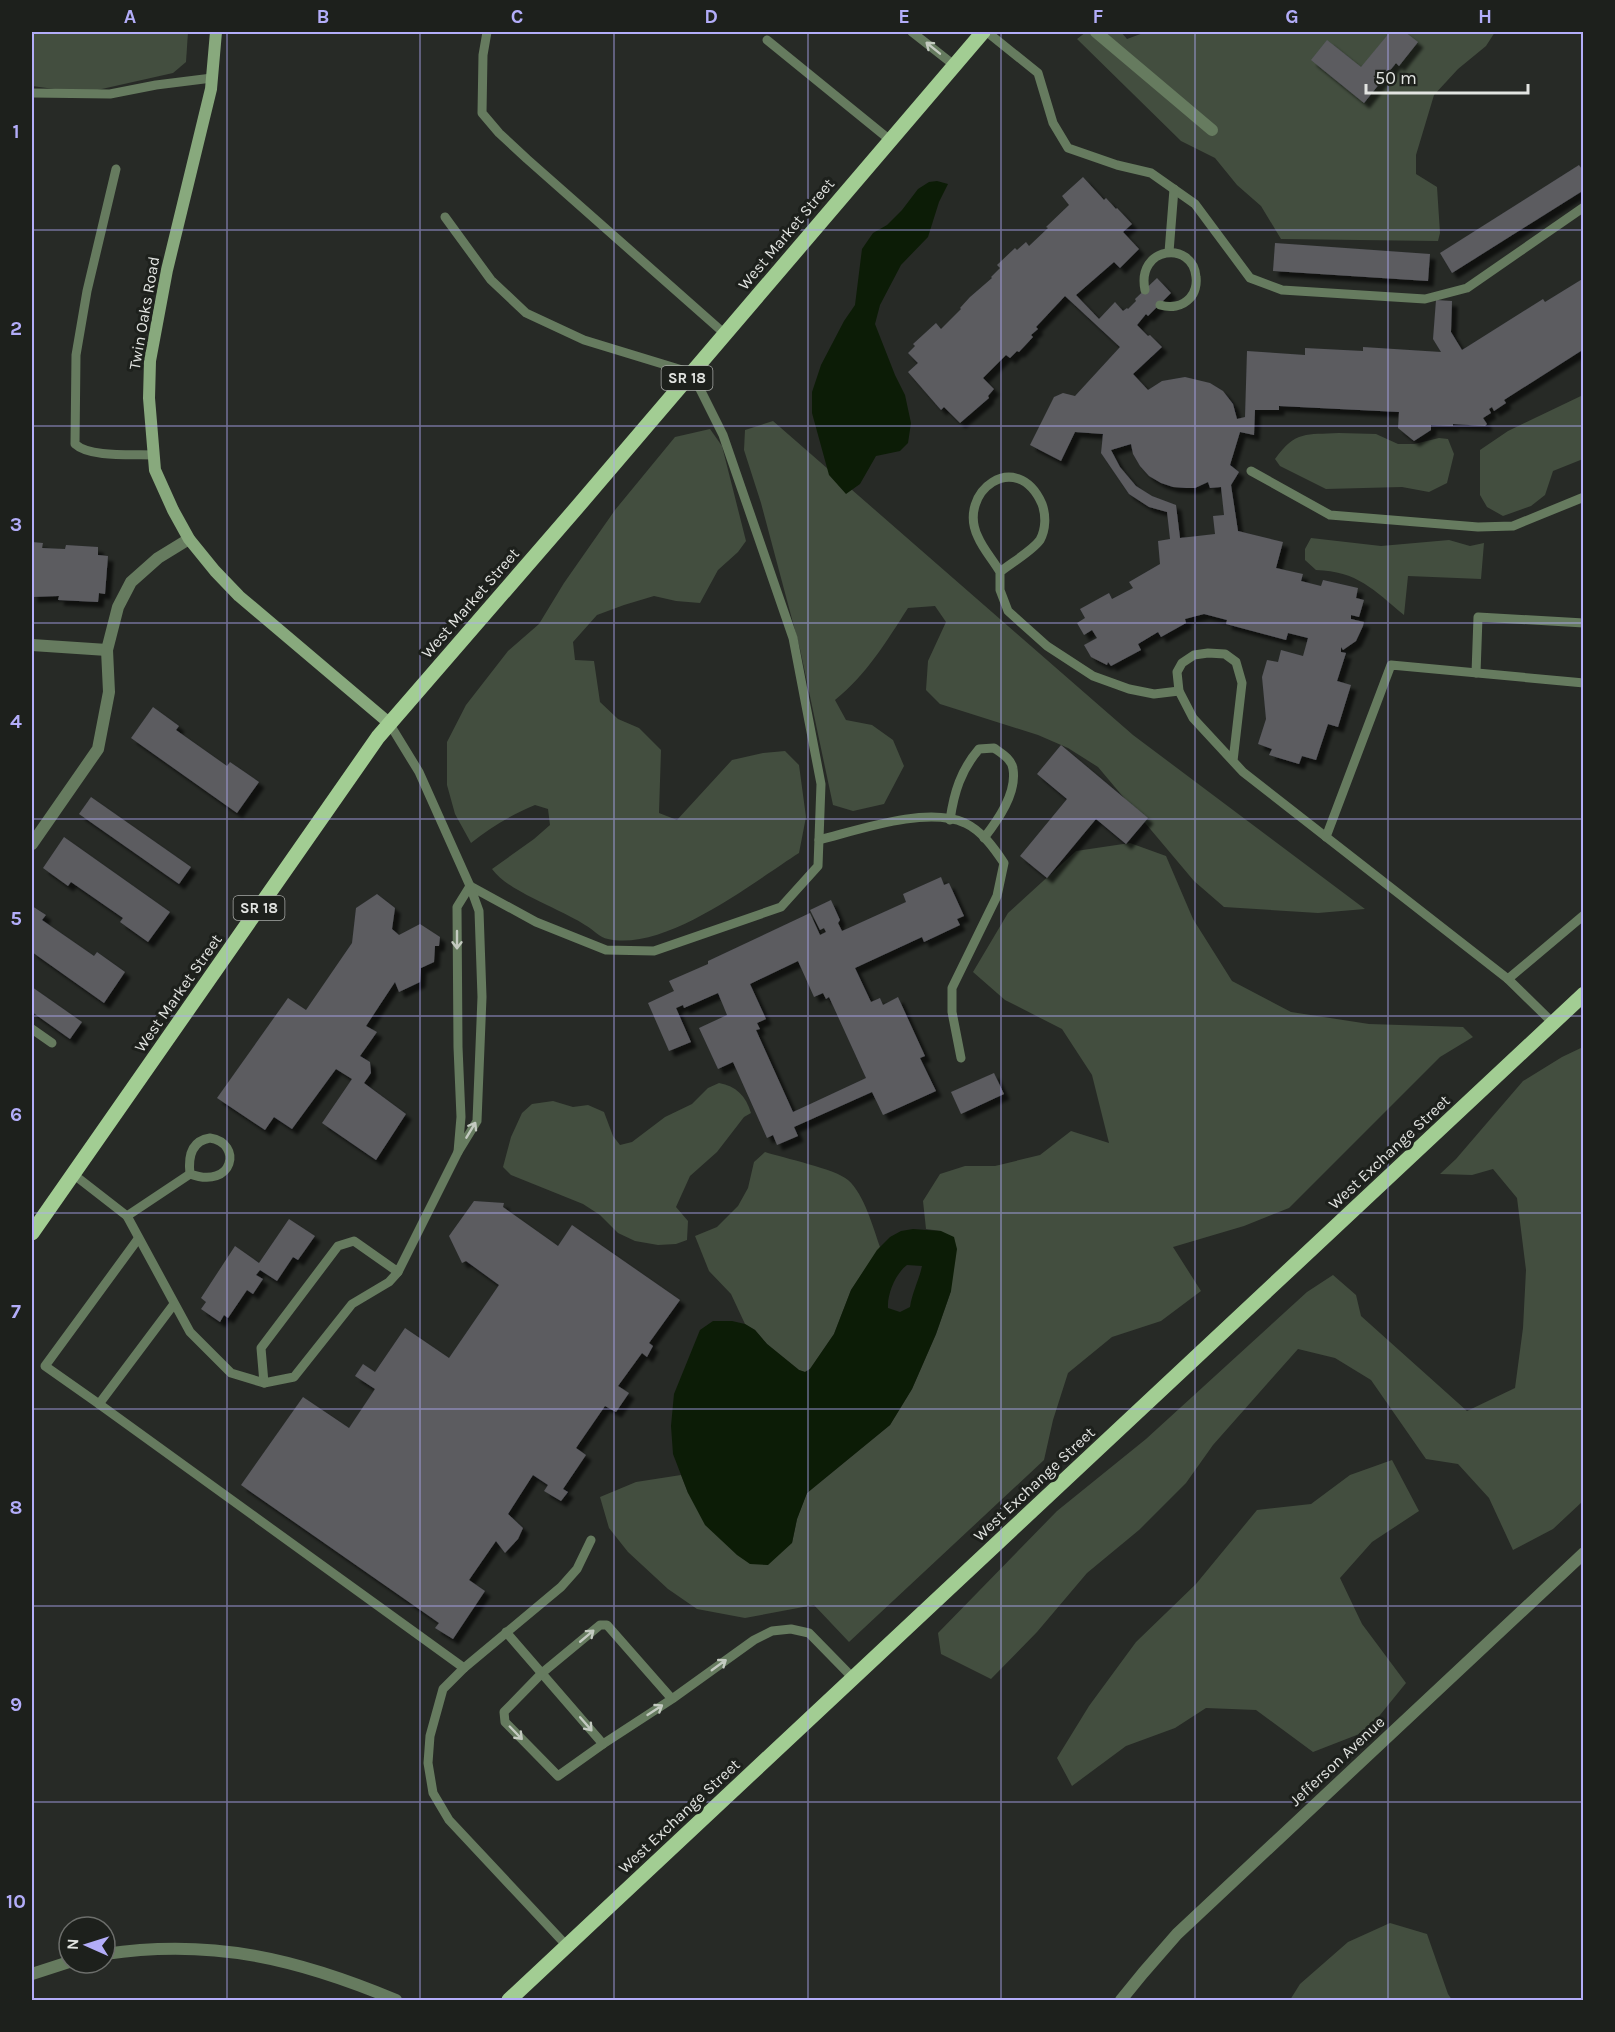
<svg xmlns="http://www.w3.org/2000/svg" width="1615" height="2032" viewBox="0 0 1615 2032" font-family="Karla,sans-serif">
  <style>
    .green { fill: #434e3f }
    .water { fill: #0c1c06; fill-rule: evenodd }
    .building { fill: #5b5b61; fill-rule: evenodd; filter: url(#shadow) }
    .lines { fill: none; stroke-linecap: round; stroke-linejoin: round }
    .service { stroke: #667b5f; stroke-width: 9 }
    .minor { stroke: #667b5f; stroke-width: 12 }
    .secondary { stroke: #88a97d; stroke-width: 12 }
    .primary { stroke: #a2cd93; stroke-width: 15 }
    .oneway { stroke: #c3cac0 }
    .grid { fill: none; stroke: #b3adf9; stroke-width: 1.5; stroke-opacity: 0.55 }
    .labels { text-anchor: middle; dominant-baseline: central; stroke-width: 6; stroke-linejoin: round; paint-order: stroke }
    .shield { fill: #1d201c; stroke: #a7a9a6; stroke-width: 1.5 }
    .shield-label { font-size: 15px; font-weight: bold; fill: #e2e4e1 }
    .street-label { font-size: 16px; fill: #e2e4e1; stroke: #1d201c }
    .neatline { fill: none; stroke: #b3adf9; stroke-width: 2 }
    .grid-label { font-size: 20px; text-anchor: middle; font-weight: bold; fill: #b3adf9 }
  </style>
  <defs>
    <filter id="shadow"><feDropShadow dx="5.5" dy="5.5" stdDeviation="1.5" flood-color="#0009"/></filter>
  </defs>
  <rect width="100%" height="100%" fill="#272a26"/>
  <g class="green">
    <polygon points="32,32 188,32 186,62 173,73 84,93 32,86"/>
    <polygon points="1086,32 1121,32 1127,39 1146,32 1495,32 1486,46 1458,69 1434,95 1416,155 1416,174 1437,187 1440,233 1438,241 1281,239 1261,206 1237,185 1215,158 1181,141 1077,39"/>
    <polygon points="1583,395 1583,459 1553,471 1545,495 1531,506 1503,516 1487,507 1480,495 1480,450 1508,431"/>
    <path d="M773 421 1133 735 1365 909 1318 913 1224 907 1194 881 1098 767 1068 748 1038 735 940 704 926 690 928 661 946 622 935 606 908 608C886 642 867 674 835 700L846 720 872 725 893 740 904 766 884 804 853 811 833 805 800 649 761 503 744 450 745 430Z"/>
    <path d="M710 429 722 446 746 541 738 552 718 570 700 603 676 601 654 596 624 605 597 615 573 642 575 660 594 661 600 702 618 719 639 728 661 750 659 813 677 820 732 760 763 753 785 751 799 765 806 817 799 853C752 883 665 952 608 939 600 938 593 929 585 925 576 919 567 915 557 910 538 900 505 887 492 869L534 839 550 825 548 809 535 805C511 815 491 827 471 843L455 814 447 785V742L466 705 508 651 539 624 564 583 615 510 675 437Z"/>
    <path d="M1339 433 1376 434 1398 444H1414L1439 438 1448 439 1454 454 1447 483 1429 492 1402 487 1326 489 1280 466 1275 459C1296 430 1306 435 1339 433Z"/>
    <path d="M1311 538 1381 546 1449 540 1470 546 1484 543 1481 579 1408 576 1404 615C1374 590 1357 571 1316 570L1305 560V549Z"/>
    <polygon points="1130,843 1166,856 1193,919 1232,981 1291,1012 1369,1024 1463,1027 1473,1037 1440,1057 1289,1208 1244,1226 1173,1247 1201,1291 1161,1321 1112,1337 1068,1373 1053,1420 1044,1460 849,1642 814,1605 745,1618 697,1609 668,1589 628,1552 609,1528 600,1497 636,1482 681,1475 688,1493 792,1543 797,1519 807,1493 890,1425 912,1389 936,1334 951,1291 941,1231 926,1229 923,1201 940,1174 965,1166 995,1166 1040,1155 1071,1131 1109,1143 1092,1075 1062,1029 1005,1000 973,972 1008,913 1076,851"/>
    <polygon points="1583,1047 1583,1501 1553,1529 1513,1550 1489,1498 1458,1464 1426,1459 1371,1380 1335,1358 1298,1349 1213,1445 1186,1483 1139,1530 1087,1573 1037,1632 991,1679 941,1654 938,1633 1057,1511 1146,1439 1307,1292 1333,1275 1356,1295 1361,1316 1467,1411 1515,1388 1523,1328 1526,1270 1517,1198 1493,1169 1472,1175 1440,1174 1456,1159 1523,1081 1562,1057"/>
    <path d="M719 1083C736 1086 746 1096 751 1113L744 1117 717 1152 690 1176 676 1207 688 1221 687 1240 676 1244 658 1245 635 1241 618 1233 600 1215 583 1204 511 1175 503 1167 511 1137 522 1113 532 1104 553 1101 573 1107 588 1105 604 1112 613 1136 620 1145 632 1142 665 1117 692 1104 708 1088Z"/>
    <path d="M765 1152C783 1158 836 1169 848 1180 864 1194 873 1227 880 1247L851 1290 834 1334 810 1369 805 1372 799 1370 767 1344 755 1330 745 1324 731 1294 709 1271 695 1236 717 1227 738 1206 748 1188 754 1162Z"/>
    <polygon points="1392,1460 1419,1511 1372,1542 1340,1578 1362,1624 1406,1683 1367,1731 1313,1752 1256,1710 1206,1708 1175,1728 1126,1746 1072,1786 1057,1758 1089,1706 1136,1642 1196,1584 1257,1510 1311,1504 1350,1475"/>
    <polygon points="1390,1923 1427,1934 1448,1994 1452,2000 1290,2000 1300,1984 1348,1942"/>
  </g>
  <g class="water">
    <polygon points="937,181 948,184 939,202 928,237 901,265 880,305 875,324 895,375 905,395 911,423 908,443 900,451 876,456 860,484 846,494 829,475 812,413 812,392 821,365 844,321 855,305 862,249 873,233 887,225 902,210 918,189 929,182"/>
    <path d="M913 1229 941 1231 954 1237 957 1249 951 1291 936 1334 912 1389 890 1425 807 1493 797 1519 792 1543 768 1565 750 1564 737 1555 705 1525 688 1493 673 1454 671 1426 674 1394 700 1330 713 1321H732L745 1324 755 1330 767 1344 799 1370 805 1372 810 1369 834 1334 851 1290 877 1250 890 1237 901 1231ZM907 1265 922 1266C919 1280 912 1293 910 1307L900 1312 888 1308C887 1294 896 1273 907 1265Z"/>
  </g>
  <g class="building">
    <polygon points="1390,32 1405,32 1418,42 1399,66 1396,63 1364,103 1311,60 1327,40 1361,67"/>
    <polygon points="1579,165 1584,172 1584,190 1452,273 1440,253"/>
    <path d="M1083 177 1104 200 1106 198 1116 209 1117 208 1132 224 1123 232 1139 249 1120 268 1114 262 1076 295 1099 319 1115 302 1123 311 1127 308 1128 309 1136 301 1135 299 1157 278 1171 293 1148 316 1146 314 1137 325 1148 336 1150 335 1162 347 1133 374 1148 390 1162 381 1185 377 1210 383 1223 391 1233 404 1237 419 1245 417 1247 351 1305 355V348L1363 351V347L1441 352 1433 339 1436 300 1452 301 1451 332 1462 350 1543 299 1545 302 1584 278V349L1504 400 1506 403 1494 411 1492 407 1489 409 1491 413 1483 418 1487 424 1485 426 1453 424V426L1431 425V430L1414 441 1398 428 1399 412 1279 406V410H1255L1254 435 1240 432 1230 465 1239 472 1231 485 1238 531 1283 542 1276 568 1303 574 1301 581 1321 586 1323 580 1358 588 1356 598 1364 600 1359 617 1351 615V619L1364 622 1363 626 1356 641 1343 650 1341 647V652L1346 653 1337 681 1351 685 1338 727 1328 724 1316 760 1302 756 1299 764 1269 755 1272 749 1258 744 1266 719 1262 677 1267 660 1278 662 1281 650 1303 656 1308 638 1288 633 1286 640 1226 624 1227 620 1204 614 1185 619 1186 623 1161 637 1158 632 1138 644 1141 650 1111 666 1108 662 1107 665 1091 657 1084 645 1097 638 1092 630 1084 635 1077 623 1085 618 1080 609 1109 593 1112 599 1133 588 1129 582 1160 564 1158 541 1170 539 1167 512 1149 507 1129 494 1101 453 1103 434 1075 432 1061 461 1030 445 1054 397 1063 393 1075 396 1120 347 1065 296 1036 327 1038 329 1031 335 1033 337 1019 352 1017 351 1010 358 1006 355 983 378 994 389 988 396 989 398 960 423 944 407 941 410 908 372 918 363 908 353 915 346 913 344 936 323 941 329 961 309 960 308 970 297 992 278 991 277 1000 268 997 265 1015 248 1017 250 1026 242 1029 246 1048 228 1046 227 1069 205 1062 196ZM1131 444 1133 454 1140 466 1149 476 1161 483 1173 487 1186 488H1195L1208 482 1210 488 1221 487 1224 515 1213 516 1215 534 1180 538 1176 505 1152 496 1136 486 1120 467 1111 450Z"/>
    <polygon points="1275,243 1430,254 1428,281 1273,271"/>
    <polygon points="32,542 43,543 42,548 65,549 66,545 98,547 98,555 108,556 105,594 99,593 98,602 58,600 59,596 32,597"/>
    <polygon points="153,707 179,726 176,730 227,766 230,762 259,782 237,813 131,738"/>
    <polygon points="1061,745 1148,818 1126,844 1096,819 1047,878 1020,856 1067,799 1037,774"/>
    <polygon points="91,797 191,867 179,884 79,814"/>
    <polygon points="64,837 170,912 148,942 120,922 123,918 71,882 68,886 43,868"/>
    <path d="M941 877 944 885 949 883 964 916 957 919 960 925 924 942 922 937 855 968 871 1002 880 998 883 1005 898 997 925 1056 920 1058 936 1091 883 1115 872 1092 794 1127 798 1136 777 1145 773 1135 767 1138 733 1062 718 1069 699 1028 727 1015 718 993 684 1008 683 1005 676 1008 691 1042 669 1051 648 1003 674 991 669 981 708 964V961L810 913 820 935 826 932 824 928 820 930 810 910 831 900 840 920 838 923 842 931 906 902 903 894ZM798 961 814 997 823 993 826 999 829 997 866 1078 793 1112 756 1030 760 1029 757 1023 766 1019 750 984Z"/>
    <polygon points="377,894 395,908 392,929 399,935 420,924 440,937 439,946 435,946 434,962 421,968 420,982 399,992 395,982 366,1026 377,1032 360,1056 370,1062 371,1073 364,1083 406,1114 376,1160 322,1123 352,1079 336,1069 292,1129 274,1117 265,1130 217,1098 288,998 306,1010 352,943 356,908"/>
    <polygon points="32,906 46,915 42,920 94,956 97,952 125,972 104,1003 32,952"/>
    <polygon points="32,987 82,1022 70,1039 32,1012"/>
    <polygon points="994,1073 1004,1094 961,1114 951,1092"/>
    <polygon points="474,1201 504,1203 503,1207 558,1246 572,1225 680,1300 649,1343 653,1346 647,1357 642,1353 618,1386 629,1393 616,1412 605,1406 576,1448 586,1455 563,1489 568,1492 561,1501 544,1491 548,1485 533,1475 508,1514 523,1528 518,1539 505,1553 496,1541 469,1580 485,1591 453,1639 435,1628 439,1623 241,1485 303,1397 349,1428 375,1389 355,1376 363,1364 375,1372 405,1328 449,1358 499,1285 466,1261 462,1263 449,1236"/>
    <polygon points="289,1219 315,1236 298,1260 293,1257 277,1281 260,1270 256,1275 263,1279 253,1294 247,1290 228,1318 224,1315 220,1322 201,1309 206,1302 201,1298 235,1246 259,1263"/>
  </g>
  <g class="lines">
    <g class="service">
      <polyline points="487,32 483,55 482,113 499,133 527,159 725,334"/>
      <polyline points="912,32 954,65"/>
      <polyline points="987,32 1038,73 1053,123 1068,148 1117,165 1151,173 1195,204 1250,278 1282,290 1425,299 1467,288 1584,207"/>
      <polyline points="767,40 890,140"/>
      <polyline points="32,93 110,94 156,85 212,78"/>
      <path d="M116 169 87 291 76 355 75 444C90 458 133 454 154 455"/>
      <polyline points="445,217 491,280 526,313 584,340 692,373 723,435 793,638 821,784 818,866 781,907 654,951 606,950 536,922 470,886"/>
      <polyline points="1169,252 1174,189"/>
      <path d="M1145 290C1136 246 1193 240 1196 277 1197 284 1195 293 1190 298 1182 307 1170 308 1160 305"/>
      <polyline points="1251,471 1330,515 1478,527 1513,526 1584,497"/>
      <path d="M1000 572C993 560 983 549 978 537 956 492 1017 447 1042 504 1046 515 1046 529 1040 540 1032 551 1011 563 1000 572V590L1008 611 1047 646 1093 676 1129 689 1154 694 1179 691"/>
      <polyline points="1476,673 1478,617 1584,623"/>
      <polyline points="389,723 419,772 470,886 479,911 482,997 477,1121 458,1152 461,1117 458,1047 457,907 470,886"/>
      <polyline points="1233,761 1242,683 1236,662 1225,654 1208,653 1194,655 1182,663 1177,672 1179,691 1193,718 1243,772 1508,979 1553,1023"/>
      <path d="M950 820C954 792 961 770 979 749L994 748C1001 753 1012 759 1013 769 1017 793 998 820 984 838"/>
      <polyline points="1326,837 1391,665 1584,683"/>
      <path d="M819 840C859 830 926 806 965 823 982 831 994 848 1004 863L997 896 952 988V1012L961 1058"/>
      <polyline points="1508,979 1584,915"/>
      <polyline points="32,1029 52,1043"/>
      <path d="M210 1138C243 1143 234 1190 190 1174 188 1157 191 1141 210 1138Z"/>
      <polyline points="73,1174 127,1216 190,1332 231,1373 264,1383 261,1348 338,1246 354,1241 398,1272 458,1152"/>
      <polyline points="127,1216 190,1174"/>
      <polyline points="138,1239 45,1366 99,1404 174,1304"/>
      <polyline points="264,1383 294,1377 352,1304 389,1282 398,1272"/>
      <polyline points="99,1404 464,1668"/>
      <polyline points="506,1632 603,1744"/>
      <polyline points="672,1699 607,1625 600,1625 542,1673 504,1712 505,1722 558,1776 603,1744 672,1699 754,1640 772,1631 791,1629 809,1633 853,1678"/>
      <polyline points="567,1946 449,1820 433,1793 428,1763 430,1736 443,1689 464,1668 561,1587 577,1569 591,1540"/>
    </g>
    <g class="minor">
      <polyline points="1096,32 1212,130"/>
      <polyline points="32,645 107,650"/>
      <polyline points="32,844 98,749 109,692 107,650 118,607 131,582 158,558 189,539"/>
      <path d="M105 1954C212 1938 298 1959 396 2000"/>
      <polyline points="32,1974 69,1962"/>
      <polyline points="1121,2000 1143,1973 1177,1934 1584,1553"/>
    </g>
    <polyline class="secondary" points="216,32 211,89 167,270 150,361 149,398 155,470 173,510 189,539 215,571 239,596 389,723"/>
    <g class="primary">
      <polyline points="32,1233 378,737 579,505 983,32"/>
      <polyline points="509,2000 1584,994"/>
    </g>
  </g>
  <defs><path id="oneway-shaft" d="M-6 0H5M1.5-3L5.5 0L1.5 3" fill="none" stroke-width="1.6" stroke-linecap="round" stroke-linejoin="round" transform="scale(1.5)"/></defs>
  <g class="oneway">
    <use href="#oneway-shaft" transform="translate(933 48) rotate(-141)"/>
    <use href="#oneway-shaft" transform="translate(457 940) rotate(90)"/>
    <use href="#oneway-shaft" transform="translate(471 1130) rotate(-59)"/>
    <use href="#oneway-shaft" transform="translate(587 1636) rotate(-40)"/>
    <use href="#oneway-shaft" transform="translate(719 1665) rotate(-36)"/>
    <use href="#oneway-shaft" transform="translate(655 1710) rotate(-33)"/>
    <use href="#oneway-shaft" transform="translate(586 1724) rotate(49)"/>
    <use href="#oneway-shaft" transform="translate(516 1733) rotate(46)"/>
  </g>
  <path class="grid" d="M227 32V2000M420 32V2000M614 32V2000M808 32V2000M1001 32V2000M1195 32V2000M1388 32V2000M32 230H1584M32 426H1584M32 623H1584M32 819H1584M32 1016H1584M32 1213H1584M32 1409H1584M32 1606H1584M32 1802H1584"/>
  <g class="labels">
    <g class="shield">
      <rect x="661.5" y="366" width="51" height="24" rx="4.5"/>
      <rect x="233.5" y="896" width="51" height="24" rx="4.5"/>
    </g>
    <g class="shield-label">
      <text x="687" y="378">SR 18</text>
      <text x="259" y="908">SR 18</text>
    </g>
    <g class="street-label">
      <text transform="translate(786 234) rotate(-50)">West Market Street</text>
      <text transform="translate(144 313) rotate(-80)">Twin Oaks Road</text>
      <text transform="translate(470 603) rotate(-49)">West Market Street</text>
      <text transform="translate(178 993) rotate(-55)">West Market Street</text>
      <text transform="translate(1389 1152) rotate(-43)">West Exchange Street</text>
      <text transform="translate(1034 1484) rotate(-43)">West Exchange Street</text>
      <text transform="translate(1337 1761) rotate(-43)">Jefferson Avenue</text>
      <text transform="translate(679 1816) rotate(-43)">West Exchange Street</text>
    </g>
  </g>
  <rect width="1615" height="2032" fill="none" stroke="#1d201c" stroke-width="66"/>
  <g transform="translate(87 1945) rotate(273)"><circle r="28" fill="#1d201c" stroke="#6c6e6b" stroke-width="1.5"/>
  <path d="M0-4.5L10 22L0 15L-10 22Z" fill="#b3adf9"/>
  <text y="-9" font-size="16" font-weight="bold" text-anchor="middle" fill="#e2e4e1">N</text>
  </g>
  <path d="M1366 84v9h162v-9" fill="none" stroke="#e2e4e1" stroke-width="3"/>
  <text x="1375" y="84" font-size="18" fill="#e2e4e1" stroke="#1d201c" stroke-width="4.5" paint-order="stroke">50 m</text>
  <rect x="33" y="33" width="1549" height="1966" class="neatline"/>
  <g class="grid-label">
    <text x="130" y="23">A</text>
    <text x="323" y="23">B</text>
    <text x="517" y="23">C</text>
    <text x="711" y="23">D</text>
    <text x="904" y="23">E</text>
    <text x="1098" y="23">F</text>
    <text x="1292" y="23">G</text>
    <text x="1485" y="23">H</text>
    <text x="16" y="138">1</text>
    <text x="16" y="335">2</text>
    <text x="16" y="531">3</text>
    <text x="16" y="728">4</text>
    <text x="16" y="925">5</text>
    <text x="16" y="1121">6</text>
    <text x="16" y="1318">7</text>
    <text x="16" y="1514">8</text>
    <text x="16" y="1711">9</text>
    <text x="16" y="1908">10</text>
  </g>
</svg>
